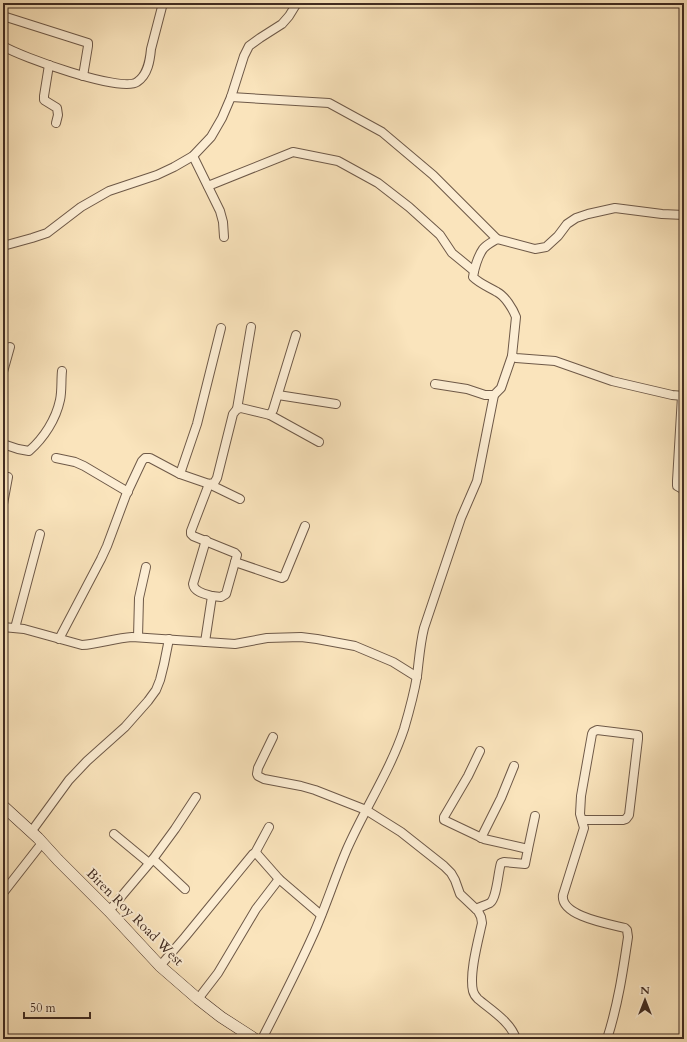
<svg xmlns="http://www.w3.org/2000/svg" width="687" height="1042" viewBox="0 0 687 1042" font-family="Cardo,serif">
  <style>
    .lines { fill: none; stroke-linecap: round; stroke-linejoin: round }
    .street-casing { stroke: #6e5948; stroke-width: 10 }
    .secondary-casing { stroke: #402b21; stroke-width: 12 }
    .street { stroke: #fcedd3; stroke-width: 8 }
    .secondary { stroke: #fcedd3; stroke-width: 11 }
    .labels { text-anchor: middle; dominant-baseline: central; stroke-width: 4; stroke-linejoin: round; paint-order: stroke }
    .street-label { font-size: 14px; fill: #402b21; stroke: #fcedd3 }
  </style>
  <rect width="100%" height="100%" fill="#fae4bc"/>
  <filter id="stains"><feTurbulence type="fractalNoise" baseFrequency=".005" numOctaves="4"/><feColorMatrix values="0 0 0 0 .2 0 0 0 0 .09 0 0 0 0 .02 0 0 0 .5 -.17"/></filter>
  <radialGradient id="worn" r=".72"><stop offset=".6" stop-color="#630" stop-opacity="0"/><stop offset="1" stop-color="#630" stop-opacity=".3"/></radialGradient>
  <g class="lines">
    <g class="street-casing">
      <g id="street">
        <polyline points="3,16 88,43 88,46 83,76"/>
        <path d="M3 46C21 57 121 93 137 82 148 75 150 60 151 49L163 3"/>
        <polyline points="49,65 44,96 44,100 57,108 58,115 56,123"/>
        <polyline points="231,97 329,103 382,132 433,175 497,239"/>
        <polyline points="193,156 220,211 223,222 224,237"/>
        <polyline points="208,186 293,152 338,161 378,183 409,207 440,235 452,253 474,271"/>
        <path d="M684 215 662 214 615 208 588 214 576 218 567 224 558 236 546 247 535 249 497 239C492 242 486 245 483 249 478 256 474 269 473 277 480 284 489 287 497 292 505 296 513 309 516 317L512 356 516 358 555 361 612 381 672 395 684 396"/>
        <polyline points="3,246 32,238 47,233 81,207 109,191 157,175 174,167 193,156 211,137 222,118 231,97 244,56 249,46 260,38 282,24 289,16 297,3"/>
        <polyline points="3,372 10,347"/>
        <polyline points="435,384 467,389 485,395 494,395 501,388 512,356"/>
        <polyline points="278,395 336,404"/>
        <polyline points="682,396 677,481 677,486 684,490"/>
        <polyline points="237,409 251,327"/>
        <polyline points="270,415 319,442"/>
        <path d="M3 444 18 449 29 451C44 438 56 419 60 400 62 391 61 380 62 371"/>
        <polyline points="56,458 75,462 84,466 128,492"/>
        <polyline points="180,474 197,424 221,328"/>
        <polyline points="3,504 8,477"/>
        <polyline points="235,562 282,578 284,577 305,526"/>
        <polyline points="212,596 221,597 226,594 237,555 235,553 193,536 191,534 191,531 209,484 240,499"/>
        <path d="M3 627 24 629 82 645C99 644 115 638 132 637L235 644 267 638 301 637 317 639 355 646 393 662 417 677"/>
        <polyline points="15,628 40,534"/>
        <polyline points="138,637 139,598 146,567"/>
        <polyline points="59,639 101,559 107,546 126,495 142,461 145,458 150,458 180,474 209,484 214,483 217,478 233,414 237,409 241,408 270,415 273,410 296,335"/>
        <path d="M205 642 212 596C205 594 194 592 193 584L206 540"/>
        <path d="M273 737 258 768 257 774 258 776 264 779 301 786 315 790 366 810 401 832 444 866 451 873 455 880 460 894 478 911 481 917 482 923C478 941 469 974 473 991 474 995 476 997 478 999 491 1010 511 1022 516 1039"/>
        <path d="M582 820H623L626 819 629 815 638 739V735L597 730 593 732 592 734 581 796 580 814 584 828 563 895C560 916 609 924 625 928L627 930 628 937C623 971 618 1005 607 1039"/>
        <polyline points="31,832 69,780 87,761 125,727 148,701 156,690 160,680 164,664 169,639"/>
        <polyline points="114,834 149,863"/>
        <polyline points="481,838 501,798 514,766"/>
        <polyline points="528,849 535,816"/>
        <polyline points="255,853 269,827"/>
        <polyline points="153,859 185,889"/>
        <polyline points="3,893 42,843"/>
        <path d="M476 909C480 907 486 905 490 903 497 898 498 872 501 863L504 862 525 864 528 849 484 839 444 820V817L468 776 480 751"/>
        <polyline points="109,911 153,859 175,829 196,797"/>
        <polyline points="160,966 185,937 253,854 255,853 257,854 279,879 321,915"/>
        <polyline points="198,999 218,973 256,909 279,879"/>
        <path d="M262 1039C280 1004 298 969 314 933 326 906 335 877 347 849 365 808 390 771 404 729 409 712 414 694 417 676 419 660 420 644 424 628L461 518 477 481 494 395"/>
      </g>
    </g>
    <g class="secondary-casing">
      <polyline id="secondary" points="3,806 38,838 58,860 109,911 160,966 198,999 221,1017 255,1039"/>
    </g>
    <use href="#street" class="street"/>
    <use href="#secondary" class="secondary"/>
  </g>
  <g class="labels">
    <g class="street-label">
      <text transform="translate(135 917) rotate(45)">Biren Roy Road West</text>
    </g>
  </g>
  <rect width="687" height="1042" fill="none" stroke="#fae4bc" stroke-width="16"/>
  <rect x="4" y="4" width="679" height="1034" fill="none" stroke="#402b21" stroke-width="2"/>
  <rect x="8" y="8" width="671" height="1026" fill="none" stroke="#402b21"/>
  <g transform="translate(645 1000)" stroke="#fcedd3" stroke-width="3" paint-order="stroke">
  <path d="M0-3L7 15L0 10L-7 15Z" fill="#402b21"/>
  <text y="-6" font-size="11" font-weight="bold" text-anchor="middle" fill="#402b21">N</text>
  </g>
  <path d="M24 1012v6h66v-6" fill="none" stroke="#402b21" stroke-width="2"/>
  <text x="30" y="1012" font-size="12" fill="#402b21" stroke="#fcedd3" stroke-width="3" paint-order="stroke">50 m</text>
  <rect width="100%" height="100%" filter="url(#stains)"/>
  <rect width="100%" height="100%" fill="url(#worn)"/>
</svg>
